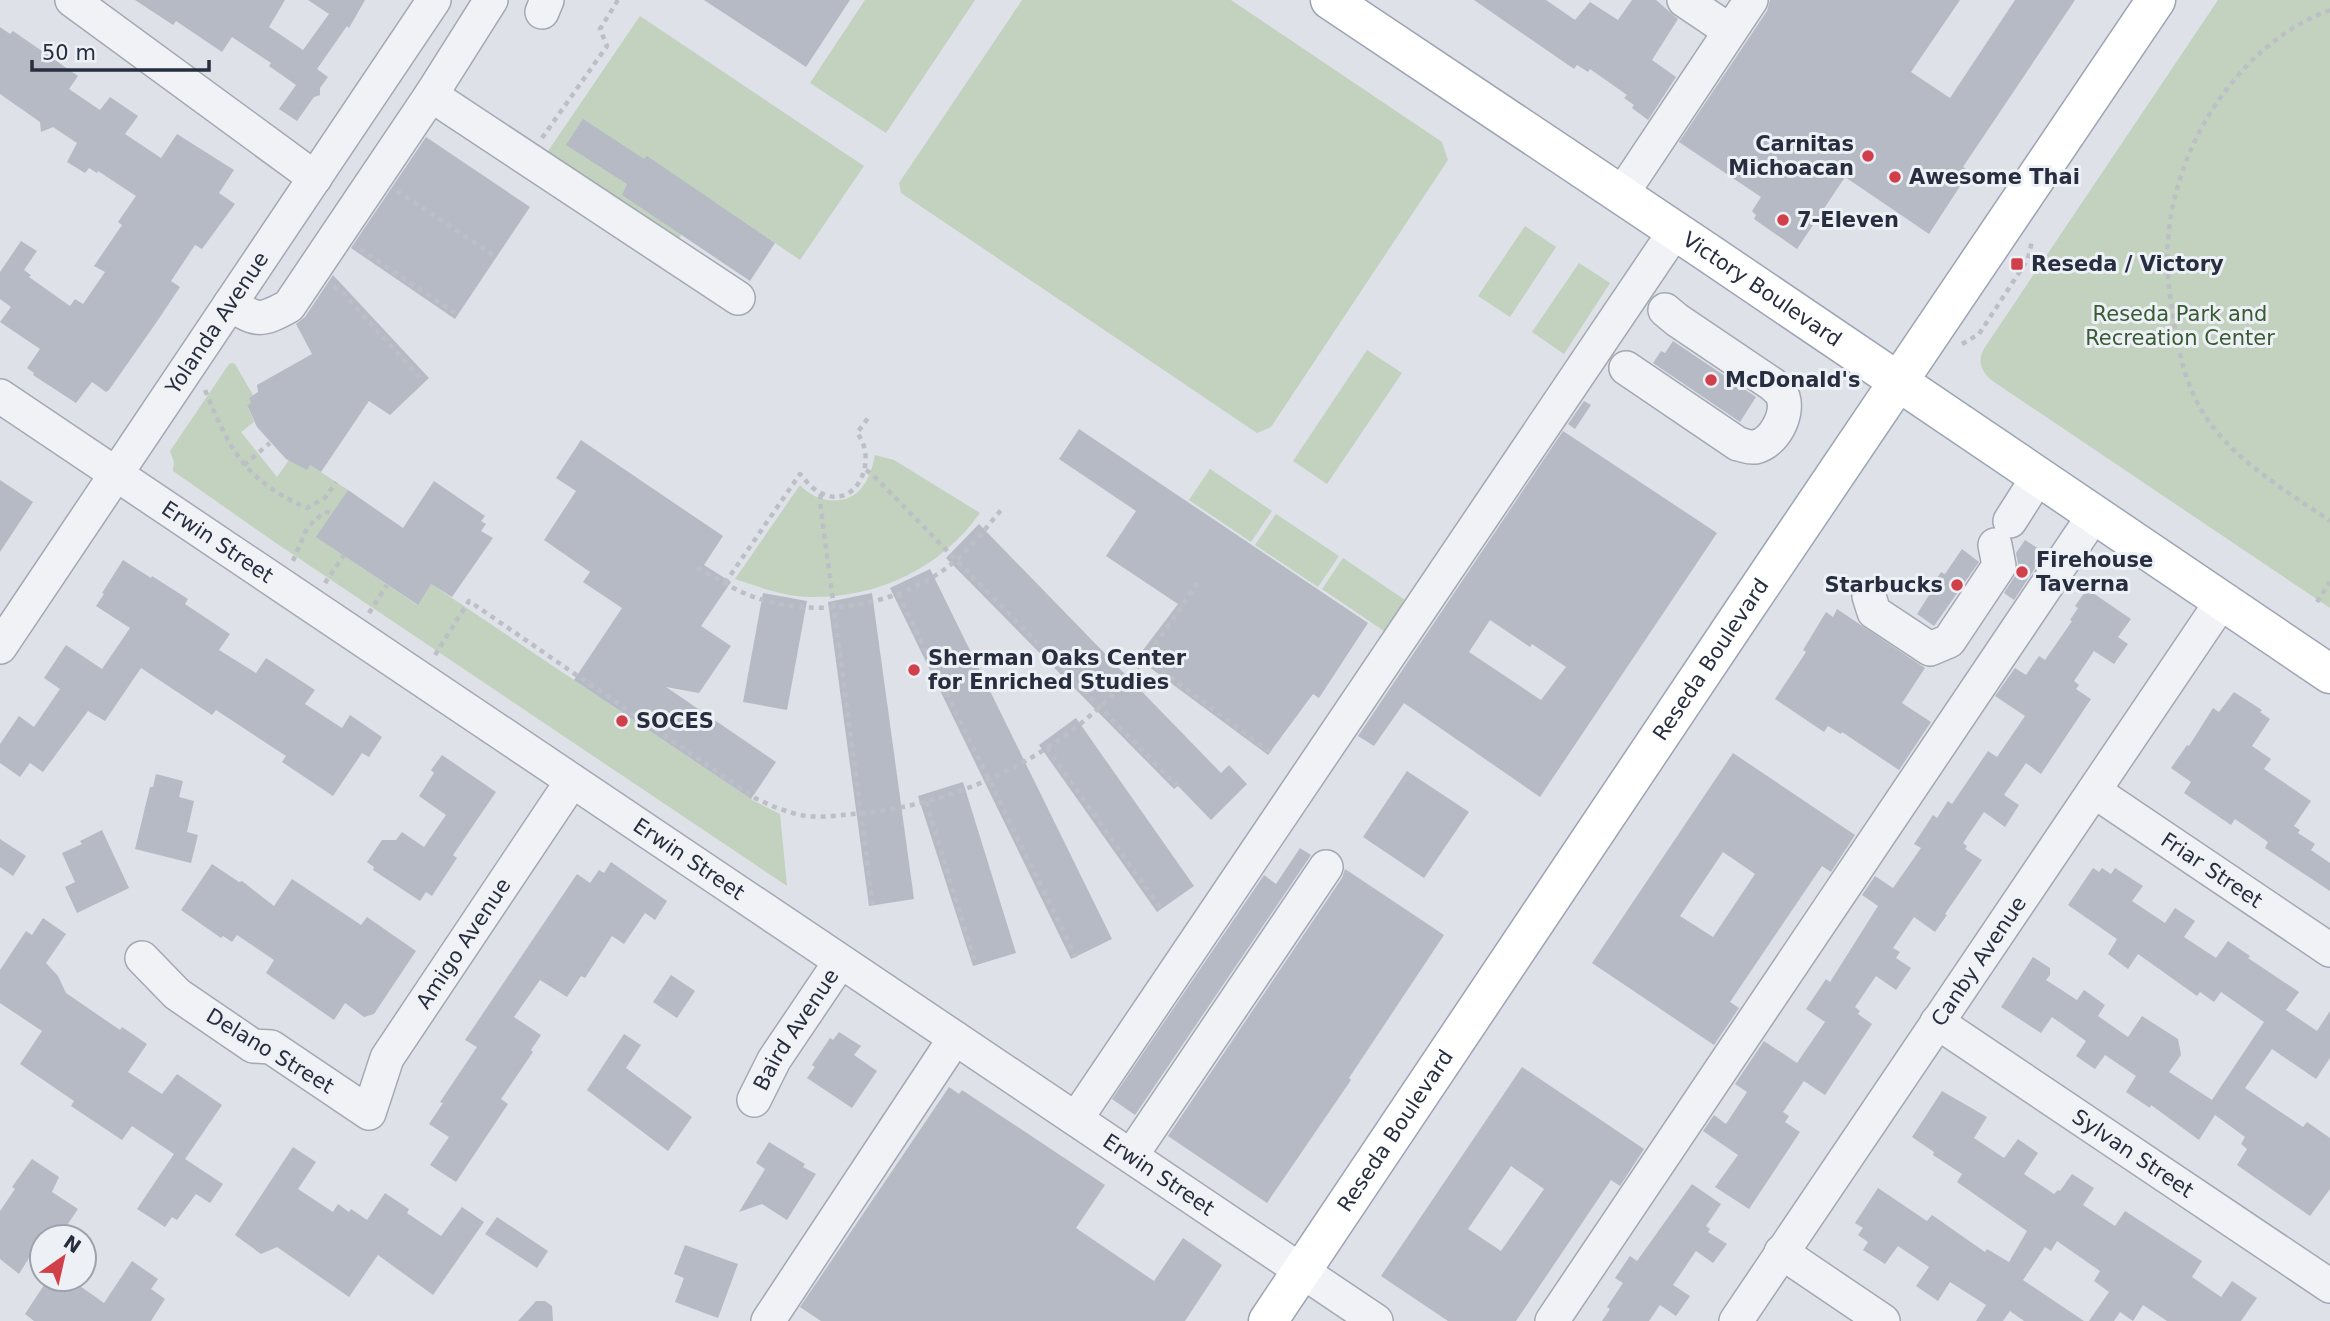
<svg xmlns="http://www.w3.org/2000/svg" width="2330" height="1321" viewBox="0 0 2330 1321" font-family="'DejaVu Sans',sans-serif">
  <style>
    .green { fill: #c2d2be }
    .building { fill: #b5bac5; fill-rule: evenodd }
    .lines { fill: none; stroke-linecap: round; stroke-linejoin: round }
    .minor-casing { stroke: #a3a8b2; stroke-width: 36 }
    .major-casing { stroke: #9da4b4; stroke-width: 41 }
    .path { stroke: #bcbfc6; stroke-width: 4.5; stroke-dasharray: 5 5; stroke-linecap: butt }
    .minor { stroke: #f0f2f6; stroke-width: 33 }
    .major { stroke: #fff; stroke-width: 38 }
    .poi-dot { fill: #d13f4a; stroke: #edf0f5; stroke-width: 2.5 }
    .labels { text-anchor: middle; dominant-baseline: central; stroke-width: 6; stroke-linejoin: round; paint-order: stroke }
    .poi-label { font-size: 21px; font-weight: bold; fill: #272e3f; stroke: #edf0f5; text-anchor: start }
    .street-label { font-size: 21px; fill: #272e3f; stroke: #edf0f5 }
    .park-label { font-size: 21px; fill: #385b34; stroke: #edf0f5 }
  </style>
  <rect width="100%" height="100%" fill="#dee1e8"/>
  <g class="green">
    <polygon points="865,0 975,0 886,133 810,83"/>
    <polygon points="1022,0 1231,0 1442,142 1448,160 1271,427 1257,433 901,193 899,183"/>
    <path d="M2218 0H2330V608L1991 380C1980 370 1977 360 1985 347Z"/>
    <polygon points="640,16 864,166 800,260 716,203 704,200 674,246 544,157"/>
    <polygon points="1525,226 1556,247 1510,317 1478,296"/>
    <polygon points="1579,263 1610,283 1564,354 1532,332"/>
    <polygon points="1367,350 1402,373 1327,484 1293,461"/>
    <polygon points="232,363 235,364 253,395 249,398 251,403 247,405 254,422 241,432 277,477 289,460 307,470 310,465 348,490 317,537 417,605 431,584 754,801 780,814 787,886 273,541 173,471 174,462 170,451 229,364"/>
    <path d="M875 455 894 460 980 513C940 569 877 598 809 597 783 596 759 587 735 579L800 485C816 503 848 508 863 486 870 477 873 465 875 455Z"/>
    <polygon points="1210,469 1272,511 1251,542 1189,500"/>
    <polygon points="1276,514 1339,556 1318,587 1255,545"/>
    <polygon points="1343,558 1405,600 1384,631 1322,589"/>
  </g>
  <g class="building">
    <polygon points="135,0 285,0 269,27 303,50 329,14 308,0 365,0 349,28 347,26 317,69 328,77 320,88 320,95 314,97 297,121 279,109 296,85 269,66 271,63 232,37 222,52 176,21 173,25"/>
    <polygon points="704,0 850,0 806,67"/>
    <polygon points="1474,0 1546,0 1575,20 1590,2 1618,20 1632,0 1656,0 1678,19 1652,60 1676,77 1648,120 1632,108 1634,105 1624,98 1627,95 1590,69 1588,72 1577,65 1574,69"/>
    <polygon points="1770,0 1960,0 1911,72 1950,98 2015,0 2075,0 1963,167 1966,169 1963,174 1966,177 1929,234 1845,177 1797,249 1754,219 1756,215 1752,211 1761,197 1679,142 1767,11"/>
    <polygon points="0,27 10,34 13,31 78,76 69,89 100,110 110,97 138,116 125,134 161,158 177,134 234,170 219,193 235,204 202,249 195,245 171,281 180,287 158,320 109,390 106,392 92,382 76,403 33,375 34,373 27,368 40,349 0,322 11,307 0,299 0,272 21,241 37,251 24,270 31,275 29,277 70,306 75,299 83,304 105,272 94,266 122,225 118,222 136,196 98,171 97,173 89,168 85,173 67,162 77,143 53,127 41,132 40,122 0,94"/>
    <polygon points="583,119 644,159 647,156 775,243 750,281 622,195 627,184 566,145"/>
    <polygon points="426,137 530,207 455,319 351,248"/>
    <polygon points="333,275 429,378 390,415 369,401 321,472 310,465 307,470 286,459 257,427 247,405 251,403 249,398 258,392 257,385 312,354 296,324 305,317"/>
    <polygon points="1673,341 1756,397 1740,422 1653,363 1661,351 1665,353"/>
    <polygon points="1584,401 1591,405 1575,429 1568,424"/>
    <polygon points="1079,429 1368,623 1319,698 1313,694 1268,755 1137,658 1178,604 1106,556 1136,511 1059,459"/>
    <path d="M1563 431 1717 533 1540 797 1404 703 1374 746 1358 736ZM1490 620 1530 647 1532 644 1566 667 1541 700 1469 652Z"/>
    <polygon points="581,440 723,536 704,565 731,582 701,626 731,646 699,693 666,687 776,762 751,799 574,680 622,608 583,582 590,572 544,540 576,491 556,478"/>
    <polygon points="0,480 33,502 0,552"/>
    <polygon points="434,481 485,516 481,521 486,524 481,531 493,538 452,597 431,584 418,605 316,537 348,490 403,528"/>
    <polygon points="979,524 1221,773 1229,765 1247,784 1211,820 1178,786 1174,789 946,558"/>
    <polygon points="2025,540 2045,553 2014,600 2004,593 2015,576 2018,563 2016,553"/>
    <polygon points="1962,549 1979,562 1934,626 1917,614 1931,592 1929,591 1941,572 1945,574"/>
    <polygon points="123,560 151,578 152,576 188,599 185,604 230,634 219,650 256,673 266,658 315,690 305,704 342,728 350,715 382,737 369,757 362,753 333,796 282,762 286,756 216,710 212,715 141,668 105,721 88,711 43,772 30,763 20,777 0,763 0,744 19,716 34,727 60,689 44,678 66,645 102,669 130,628 96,606 104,594 102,593"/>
    <polygon points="930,569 1112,939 1071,959 890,588"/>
    <polygon points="2087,589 2131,619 2118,637 2128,644 2114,664 2094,651 2074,681 2079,685 2076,689 2091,699 2041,774 2026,763 2004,795 2019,805 2005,827 1984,812 1963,843 1967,846 1965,849 1982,860 1945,914 1947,915 1935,932 1914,917 1893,948 1900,952 1896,958 1911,968 1896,990 1876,976 1855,1007 1860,1011 1858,1014 1872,1024 1825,1095 1804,1081 1783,1112 1789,1116 1785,1122 1800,1132 1749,1209 1715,1187 1738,1155 1703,1131 1714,1115 1726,1124 1747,1092 1735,1084 1764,1041 1797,1063 1825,1022 1806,1009 1826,979 1830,982 1878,906 1862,895 1875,876 1893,888 1921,848 1914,844 1933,815 1937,818 1948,801 1952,804 1988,751 1997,757 2025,716 1995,696 2015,668 2026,675 2039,656 2045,660 2072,621 2070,620 2078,608 2075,606"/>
    <polygon points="763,593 807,601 787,710 743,702"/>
    <polygon points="872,593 914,899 869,906 828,602"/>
    <polygon points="1837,609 1925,668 1902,703 1931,722 1899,770 1842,732 1841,734 1828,726 1824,732 1775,699 1806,652 1803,650 1826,612 1833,617"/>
    <polygon points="2234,692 2262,710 2260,712 2270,719 2252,746 2271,759 2264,769 2311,801 2294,826 2300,830 2298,833 2315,844 2311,850 2330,863 2330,891 2265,848 2268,842 2235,819 2231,825 2184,793 2191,782 2171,768 2187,745 2189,746 2213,708 2219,712"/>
    <polygon points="1076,718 1194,886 1157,912 1039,745"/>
    <path d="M1733 753 1855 835 1831 872 1822 866 1730 1002 1739 1008 1714 1045 1592 963ZM1723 852 1755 874 1713 937 1680 916Z"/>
    <polygon points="442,755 496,792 453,855 457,858 432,896 426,892 420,901 373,870 374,867 367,862 382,840 396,840 402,832 424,847 446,815 419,796 434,773 431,770"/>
    <polygon points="1407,771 1469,812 1424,878 1363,837"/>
    <polygon points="156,774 183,781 179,797 194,801 187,832 198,835 191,863 135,849 150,787 153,787"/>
    <polygon points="963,782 1016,953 973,966 918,796"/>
    <polygon points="102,830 129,888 77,913 65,887 75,882 62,853 82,844 80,841"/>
    <polygon points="0,839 26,856 13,876 0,867"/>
    <polygon points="1300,848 1311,855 1135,1115 1112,1099 1264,875 1276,884"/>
    <polygon points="611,862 667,901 655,920 645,913 624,944 612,936 585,978 581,976 567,997 540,980 514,1017 541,1035 531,1050 533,1052 501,1099 508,1104 456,1182 430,1165 449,1137 429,1124 443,1103 440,1102 477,1047 465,1040 577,874 590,883 599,870 604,873"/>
    <polygon points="212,864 239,882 242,881 274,906 292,879 361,925 367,917 416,951 374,1014 364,1017 345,1003 334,1020 266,973 274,960 237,935 232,942 223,936 221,938 181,910"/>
    <polygon points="2093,868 2099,872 2102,868 2111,874 2115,868 2143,886 2132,901 2165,923 2175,908 2195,921 2184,937 2216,958 2228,941 2250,956 2248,958 2299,992 2286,1010 2317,1031 2330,1011 2330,1058 2316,1079 2272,1049 2245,1088 2303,1127 2307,1122 2330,1138 2330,1189 2310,1216 2237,1165 2247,1149 2241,1144 2245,1137 2215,1115 2199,1140 2151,1105 2150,1108 2126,1092 2136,1076 2105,1055 2095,1069 2076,1056 2086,1041 2052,1017 2041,1033 2001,1007 2033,957 2050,968 2050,975 2046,980 2077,1000 2084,990 2105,1005 2098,1016 2128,1037 2142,1016 2178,1039 2181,1055 2169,1072 2212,1100 2264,1022 2221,992 2214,1002 2200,992 2197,996 2138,954 2128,969 2108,954 2117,939 2068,905"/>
    <polygon points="1345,869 1444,935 1349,1078 1351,1080 1267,1203 1168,1136 1342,878"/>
    <polygon points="43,918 66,934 46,963 58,976 66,993 120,1030 122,1027 147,1044 128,1072 162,1094 177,1074 222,1105 185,1159 223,1184 210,1203 196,1194 177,1220 172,1217 165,1227 137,1209 174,1154 132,1126 122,1140 71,1106 74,1101 20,1064 42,1031 0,1003 0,970 26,931 32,935"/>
    <polygon points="671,975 695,991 677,1018 653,1002"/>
    <polygon points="839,1032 861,1046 854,1055 877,1071 852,1108 807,1078 815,1067 812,1065 830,1038 833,1040"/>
    <polygon points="624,1034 641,1045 626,1068 692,1117 668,1151 587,1090"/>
    <path d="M1522 1067 1644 1149 1620 1186 1611 1180 1516 1321H1448L1381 1276ZM1511 1166 1544 1189 1501 1251 1468 1229Z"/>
    <polygon points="949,1087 959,1094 962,1090 1105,1185 1076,1228 1154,1281 1183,1238 1222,1265 1185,1321 821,1321 800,1307"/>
    <polygon points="1942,1091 1987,1117 1974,1138 2004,1158 2018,1139 2038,1153 2024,1174 2054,1194 2058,1190 2060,1191 2072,1174 2094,1188 2083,1205 2115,1226 2125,1211 2202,1261 2192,1277 2221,1297 2232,1281 2257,1298 2241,1321 2167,1321 2143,1305 2133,1321 2120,1312 2114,1321 2089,1321 2109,1292 2094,1281 2100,1271 2057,1241 2051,1251 2045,1247 2023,1280 2084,1321 2024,1321 2010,1311 2003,1321 1976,1321 1986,1305 1950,1282 1938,1301 1916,1286 1929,1267 1898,1246 1885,1264 1863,1250 1868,1242 1858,1235 1863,1228 1855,1223 1878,1188 1927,1221 1932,1215 1985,1252 1987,1249 2009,1262 2027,1231 1957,1182 1962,1174 1933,1155 1934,1152 1912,1137"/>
    <polygon points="769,1142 805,1164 803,1167 816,1174 787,1220 762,1204 739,1212 765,1169 756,1163"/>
    <polygon points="293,1147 316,1162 298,1189 333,1212 338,1204 349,1212 351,1209 367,1220 385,1193 409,1209 407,1213 441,1236 462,1207 484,1222 433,1295 378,1255 349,1297 277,1247 261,1254 235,1235"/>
    <polygon points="32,1159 59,1177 52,1192 78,1209 59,1237 42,1237 19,1274 0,1259 0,1211 15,1189 12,1187"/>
    <polygon points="1692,1184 1721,1204 1706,1226 1710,1229 1708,1232 1727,1244 1713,1263 1696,1251 1673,1285 1690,1296 1676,1316 1660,1305 1649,1321 1602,1321 1610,1309 1607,1307 1623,1283 1615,1278 1630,1256 1637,1261"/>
    <polygon points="497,1217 548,1251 537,1268 485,1234"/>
    <polygon points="685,1245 738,1264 718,1318 675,1302 684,1278 674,1274"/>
    <polygon points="132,1261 158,1279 151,1289 165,1299 151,1321 34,1321 25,1314 48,1279 70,1279 104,1303"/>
    <polygon points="536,1301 545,1301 552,1306 553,1321 518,1321"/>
  </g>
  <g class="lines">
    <g class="minor-casing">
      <g id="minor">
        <polyline points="72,0 315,178"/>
        <polyline points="1684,0 1730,31"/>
        <polyline points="542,12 547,0"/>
        <polyline points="431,95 738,298"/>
        <polyline points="1621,195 1751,0"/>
        <path d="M230 304C257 321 260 322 289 306L431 95 491 0"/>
        <path d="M1626 368 1738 444C1744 445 1750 448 1755 447 1774 443 1789 415 1783 397 1781 391 1776 388 1772 384L1677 320 1665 310"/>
        <path id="s1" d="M0 396 1376 1321"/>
        <polyline points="2010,521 2038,477"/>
        <polyline points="1869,596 1874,612 1930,649 1949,641 1999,566 1995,545"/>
        <path id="s2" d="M0 647 434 0"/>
        <path id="s3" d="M2094 791 2330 950"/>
        <path id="s4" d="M142 958 177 994 253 1046 271 1047 369 1113 387 1058 572 781"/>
        <path id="s5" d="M1937 1022 2330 1286"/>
        <path id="s6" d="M754 1100 774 1060 840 962"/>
        <polyline points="1076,1119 1675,231"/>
        <polyline points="1131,1156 1326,867"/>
        <polyline points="1781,1252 1883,1321"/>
        <polyline points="768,1321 955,1038"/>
        <polyline points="1552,1321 2094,515"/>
        <path id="s7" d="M1736 1321 2222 601"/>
      </g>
    </g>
    <g class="major-casing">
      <g id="major">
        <path id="s8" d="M1330 0 1704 250 2330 674"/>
        <path id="s9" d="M1268 1321 1742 613 2156 0"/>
      </g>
    </g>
    <g class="path">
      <path d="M2330 10C2242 42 2178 140 2169 231 2165 261 2169 291 2174 321 2179 355 2186 386 2205 416 2236 462 2285 490 2330 521"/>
      <polyline points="542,138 607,46 600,29 618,0"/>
      <polyline points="397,191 495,256"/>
      <polyline points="360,249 455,313"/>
      <polyline points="334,287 343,293 422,380"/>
      <polyline points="1962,344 1979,334 2028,259 2032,241"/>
      <path d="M205 390C230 450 244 480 307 508L325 498 336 482"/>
      <polyline points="244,465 270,443"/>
      <polyline points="866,470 873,475 1177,786"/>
      <polyline points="821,494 820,502 873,905"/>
      <polyline points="293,561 307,528 324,512 333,512"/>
      <path d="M697 568C713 576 728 586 744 593 809 622 902 607 955 561 973 546 987 526 1002 509"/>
      <polyline points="325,583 344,555"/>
      <path d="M725 583 800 474C806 481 812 489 821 493 856 511 879 460 857 433L868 418"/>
      <polyline points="898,594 1076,957"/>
      <polyline points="2317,602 2330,582"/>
      <polyline points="369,613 387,585"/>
      <path d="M435 655 469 601 755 798C769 805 784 811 800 815 816 818 836 816 853 814 944 807 1034 768 1101 706 1142 668 1168 626 1199 581"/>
      <polyline points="1146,659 1270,752"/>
      <polyline points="1047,748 1161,909"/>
      <polyline points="926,802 976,965"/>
    </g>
    <use href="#minor" class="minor"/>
    <use href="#major" class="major"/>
  </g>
  <g class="poi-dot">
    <circle cx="1868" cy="156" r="7"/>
    <circle cx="1895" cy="177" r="7"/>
    <circle cx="1783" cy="220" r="7"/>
    <rect x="2010" y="257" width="14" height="14" rx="3.5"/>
    <circle cx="1711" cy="380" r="7"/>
    <circle cx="2022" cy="572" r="7"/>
    <circle cx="1957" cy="585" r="7"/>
    <circle cx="914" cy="670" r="7"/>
    <circle cx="622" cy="721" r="7"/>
  </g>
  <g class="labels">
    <g class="poi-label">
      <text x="1854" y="144" text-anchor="end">Carnitas<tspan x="1854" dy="24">Michoacan</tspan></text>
      <text x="1909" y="177">Awesome Thai</text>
      <text x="1797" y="220">7-Eleven</text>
      <text x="2031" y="264">Reseda / Victory</text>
      <text x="1725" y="380">McDonald's</text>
      <text x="2036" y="560">Firehouse<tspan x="2036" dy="24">Taverna</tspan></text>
      <text x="1943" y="585" text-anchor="end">Starbucks</text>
      <text x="928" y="658">Sherman Oaks Center<tspan x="928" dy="24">for Enriched Studies</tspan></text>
      <text x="636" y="721">SOCES</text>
    </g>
    <g class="street-label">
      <text stroke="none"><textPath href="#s8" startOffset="520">Victory Boulevard</textPath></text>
      <text stroke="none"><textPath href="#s2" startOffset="390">Yolanda Avenue</textPath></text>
      <text stroke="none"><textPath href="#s1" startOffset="262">Erwin Street</textPath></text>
      <text stroke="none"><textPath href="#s9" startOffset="796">Reseda Boulevard</textPath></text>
      <text stroke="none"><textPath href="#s1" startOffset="830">Erwin Street</textPath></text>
      <text stroke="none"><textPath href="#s3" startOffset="142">Friar Street</textPath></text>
      <text stroke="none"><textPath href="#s4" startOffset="474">Amigo Avenue</textPath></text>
      <text stroke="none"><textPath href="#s7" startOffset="434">Canby Avenue</textPath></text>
      <text stroke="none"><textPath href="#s6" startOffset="82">Baird Avenue</textPath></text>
      <text transform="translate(270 1051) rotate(31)">Delano Street</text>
      <text stroke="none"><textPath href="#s9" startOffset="229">Reseda Boulevard</textPath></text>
      <text stroke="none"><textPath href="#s5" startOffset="236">Sylvan Street</textPath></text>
      <text stroke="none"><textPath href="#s1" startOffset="1396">Erwin Street</textPath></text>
    </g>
    <g class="park-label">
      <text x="2180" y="314">Reseda Park and<tspan x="2180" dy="24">Recreation Center</tspan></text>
    </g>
  </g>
  <g transform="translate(63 1258) rotate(34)"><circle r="33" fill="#edf0f5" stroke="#9ea2ac" stroke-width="2"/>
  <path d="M0-5L12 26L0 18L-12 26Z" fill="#d13f4a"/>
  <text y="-10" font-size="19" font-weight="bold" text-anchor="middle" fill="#272e3f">N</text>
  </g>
  <path d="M32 60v10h177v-10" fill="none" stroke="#272e3f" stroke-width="3.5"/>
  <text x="42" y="60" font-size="21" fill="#272e3f" stroke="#edf0f5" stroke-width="5" paint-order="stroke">50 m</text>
</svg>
